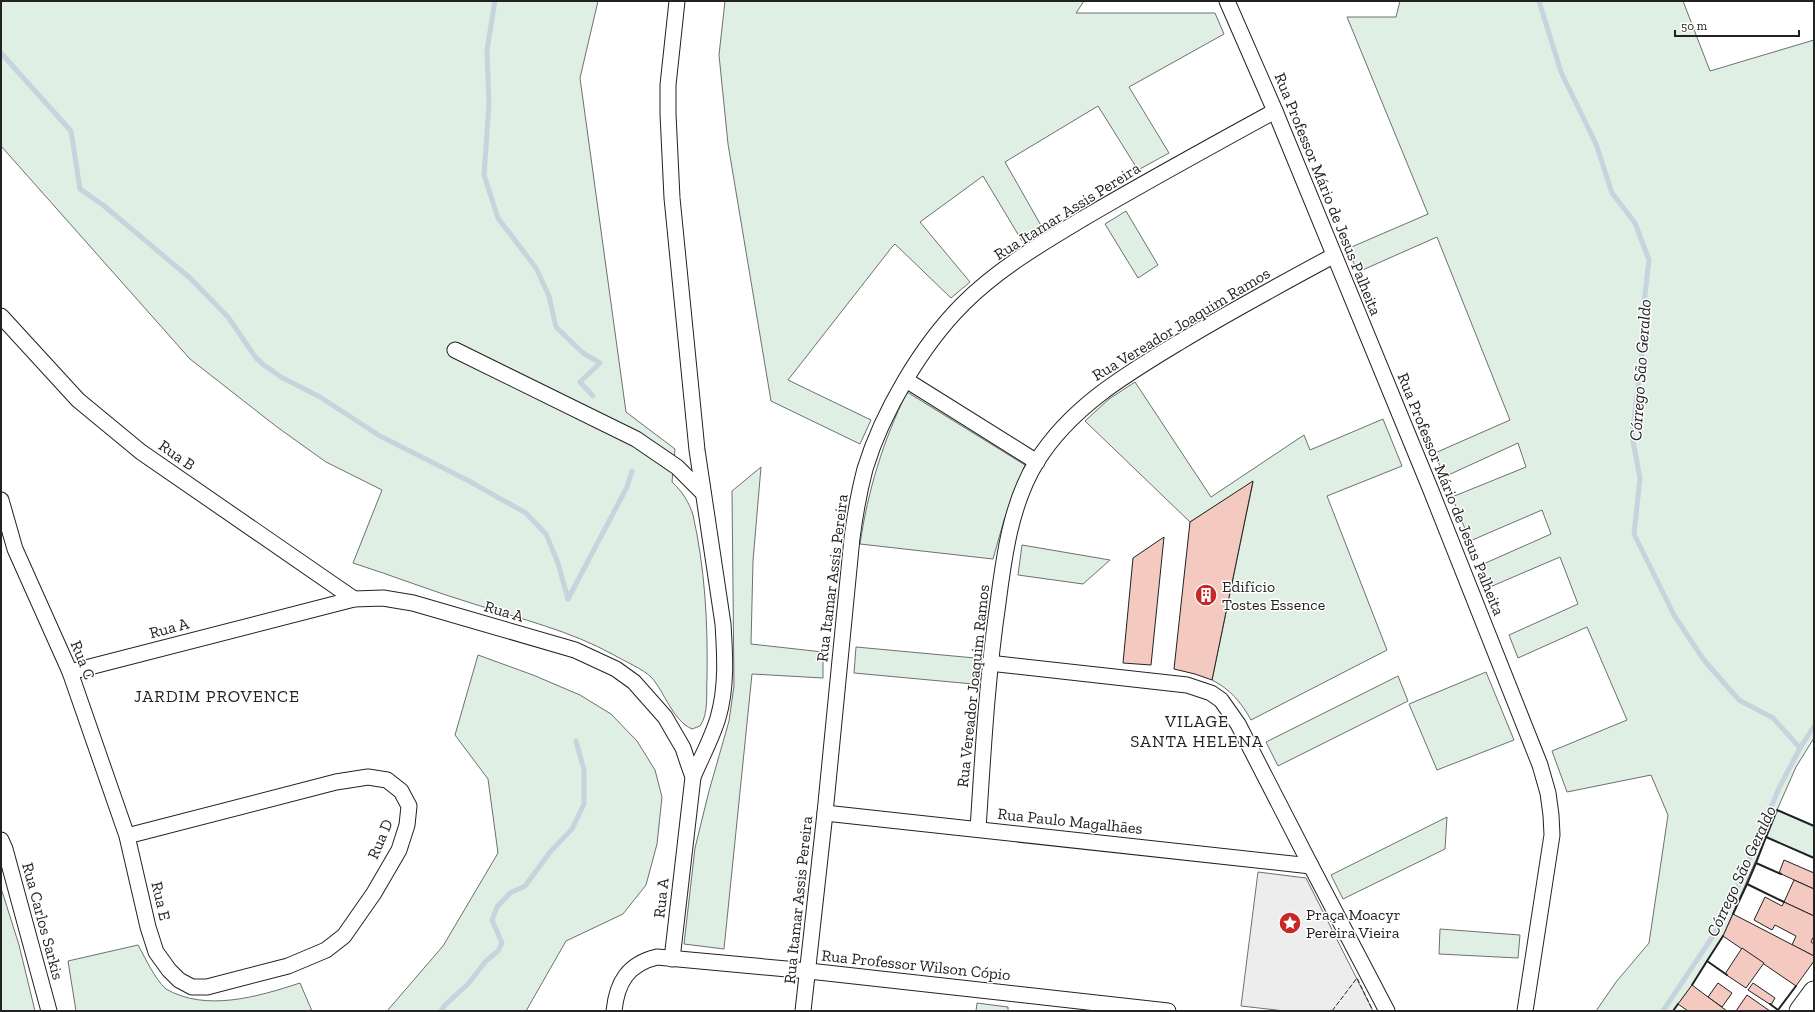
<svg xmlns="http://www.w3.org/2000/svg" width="1815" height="1012" viewBox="0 0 1815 1012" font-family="'Zilla Slab',serif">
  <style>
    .green { fill: #e0efe3; stroke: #6f6f6f }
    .parking { fill: #ededed; stroke: #6f6f6f }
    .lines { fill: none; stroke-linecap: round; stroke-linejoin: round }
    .stream { stroke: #c7d3dd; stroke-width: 5 }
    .building { fill: #f3c9c0; stroke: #222 }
    .street-casing { stroke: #222; stroke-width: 17 }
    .secondary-casing { stroke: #222; stroke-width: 23 }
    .street { stroke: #fff; stroke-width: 15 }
    .secondary { stroke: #fff; stroke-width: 21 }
    .fence { stroke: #222; stroke-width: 1; stroke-dasharray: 5 2; stroke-linecap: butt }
    .wall { stroke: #222; stroke-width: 2 }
    .labels { text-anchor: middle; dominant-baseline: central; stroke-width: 3; stroke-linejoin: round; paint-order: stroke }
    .street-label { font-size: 16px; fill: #222; stroke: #fff }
    .poi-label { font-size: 16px; fill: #222; stroke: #fff; text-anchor: start }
    .water-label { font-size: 17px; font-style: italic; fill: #222; stroke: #fff }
    .neighbourhood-label { font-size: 17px; letter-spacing: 1px; fill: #222; stroke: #fff }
  </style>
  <rect width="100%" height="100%" fill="#fff"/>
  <g class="green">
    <path d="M1 1H598L580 78 626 412 675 449 672 482C682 491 689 502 693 515 705 568 708 624 707 678 706 692 709 714 700 726L692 729C672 720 665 692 651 677 643 669 624 661 614 655 571 631 521 619 474 604 434 592 394 576 353 563L382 490 326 462 277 427 190 359 1 146Z"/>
    <polygon points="725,1 1084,1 1076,13 1215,13 1224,34 1129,87 1169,153 1138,170 1098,106 1005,162 1043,229 1022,241 983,176 920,222 970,282 951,298 895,244 892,247 788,380 871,420 860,444 771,401 728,144 719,55"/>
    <polygon points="1400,1 1683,1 1710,71 1814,40 1814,738 1796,767 1777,810 1814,826 1814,858 1766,837 1723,936 1692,985 1673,1011 1596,1011 1616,982 1649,943 1668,815 1651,775 1567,792 1552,751 1627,720 1587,627 1518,658 1509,635 1578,604 1560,557 1490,587 1481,565 1551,534 1542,510 1470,541 1452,497 1526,467 1518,443 1444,477 1435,453 1510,420 1437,237 1358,272 1347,249 1428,214 1347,17 1396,17"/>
    <polygon points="1126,211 1158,265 1138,278 1105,224"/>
    <path d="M1135 382 1211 497 1304 435 1310 450 1383 419 1402 466 1327 496 1387 650 1251 720C1241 702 1230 689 1212 680L1253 482 1190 522 1085 421 1109 399Z"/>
    <path d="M907 392 1025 465 1004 520 993 559 860 544C868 490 883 441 907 392Z"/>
    <polygon points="761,467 753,561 751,644 823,652 823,678 752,674 724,949 684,944 695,848 709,791 729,721 734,686 732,491"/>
    <polygon points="1022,545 1110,560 1083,584 1018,575"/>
    <polygon points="856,647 975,658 973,684 854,673"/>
    <polygon points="478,655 533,675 580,695 611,714 637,741 655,770 662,797 657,844 646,885 623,914 566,941 526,1011 387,1011 443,946 498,853 488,779 455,735"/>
    <polygon points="1486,672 1514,740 1437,770 1409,704"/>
    <polygon points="1398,676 1408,701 1278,766 1266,742"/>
    <polygon points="1447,817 1445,849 1343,899 1331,875"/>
    <polygon points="1,888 19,945 35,1011 1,1011"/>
    <polygon points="1440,929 1520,935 1518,958 1439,954"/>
    <path d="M138 945C146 959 154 978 166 989 206 1012 257 997 300 983L312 1011H76L68 961Z"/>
    <polygon points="977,1003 1008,1007 1008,1011 976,1011"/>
  </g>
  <polygon class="parking" points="1258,872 1306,878 1373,1011 1285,1011 1241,1006"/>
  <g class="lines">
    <g class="stream">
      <polyline points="495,1 487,50 489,104 484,175 498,218 536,268 549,296 556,327 583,353 600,363 580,382 593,396"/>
      <polyline points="1539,1 1561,72 1596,144 1612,193 1635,223 1649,260 1645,294 1642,354 1632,436 1640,478 1634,534 1674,615 1703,659 1739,700 1773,718 1800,748"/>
      <polyline points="1,53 71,131 80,189 103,205 190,278 228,317 256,358 264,365 281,377 320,397 380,436 469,481 526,513 546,534 558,563 568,599"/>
      <polyline points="568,599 627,487 632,471"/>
      <polyline points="441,1011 444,1006 468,984 486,961 498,951 502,943 492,920 497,907 510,893 525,886 551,851 572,829 584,804 584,770 576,741"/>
      <polyline points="1663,1011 1715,933 1736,891 1779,788 1800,748 1814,726"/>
    </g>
  </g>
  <g class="building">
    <polygon points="1253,481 1212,680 1195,674 1174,669 1190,522"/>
    <polygon points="1164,537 1151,665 1123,663 1133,558"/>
    <polygon points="1784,860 1814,873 1814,889 1779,873"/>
    <polygon points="1794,880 1814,889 1814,916 1784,902"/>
    <polygon points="1765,897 1782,906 1784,902 1814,916 1814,936 1811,942 1814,944 1814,956 1792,945 1796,936 1775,925 1772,930 1754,920"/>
    <polygon points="1733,914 1814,956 1814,961 1796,986 1723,936"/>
    <polygon points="1742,948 1764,963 1746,988 1725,974"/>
    <polygon points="1718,983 1732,993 1722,1007 1708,997"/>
    <polygon points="1753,983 1775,998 1771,1005 1748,990"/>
    <polygon points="1692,985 1708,997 1727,1011 1688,1011 1678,1004"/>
    <polygon points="1747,995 1770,1011 1736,1011"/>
  </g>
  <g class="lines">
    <g class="street-casing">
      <g id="street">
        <path d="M677 1 668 85V114L672 198 697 450 723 624C725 655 727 687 718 718 712 738 701 758 693 777"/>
        <polyline points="1227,1 1275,111 1430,488 1540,765 1548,793 1551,815 1552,835 1525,1011"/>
        <polyline points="1,316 78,400 141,452 354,599"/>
        <polyline points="455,350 636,439 677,467 703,493"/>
        <polyline points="906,380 1037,462"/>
        <polyline points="1,500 15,549 70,672 127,836 148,927 156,952 169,970 179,980 192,987 207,987 288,966 326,950 344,936 374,893 399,850 407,825 409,806 401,791 387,780 368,777 336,782 127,836"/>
        <polyline points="989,663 1187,685 1211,693 1221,700 1238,724 1311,866 1387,1011"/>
        <polyline points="70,672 354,599 383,598 413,603 575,650 616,669 634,682 665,717 683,748 688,763 693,777 672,959"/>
        <polyline points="825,813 1311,866"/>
        <path d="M978 829C983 753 987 678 998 603 1004 556 1011 503 1037 461 1071 407 1125 375 1178 343 1229 312 1281 284 1333 256"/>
        <polyline points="1,840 5,849 49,1011"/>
        <path d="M614 1011C617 982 628 964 657 957L809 971 1168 1011"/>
        <path d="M803 1011 825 813 852 538C855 515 859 492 865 469 882 413 921 346 963 304 998 269 1042 243 1084 218 1147 181 1211 146 1275 111"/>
      </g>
    </g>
    <g class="secondary-casing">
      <polyline id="secondary" points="1800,1011 1814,992"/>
    </g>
    <use href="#street" class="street"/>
    <use href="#secondary" class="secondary"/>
    <polyline class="fence" points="1332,1011 1357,978 1373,1011"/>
    <g class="wall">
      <polyline points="1766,837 1777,810 1814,826"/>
      <polyline points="1756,863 1766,837 1814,858"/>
      <polyline points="1747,884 1756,863 1781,874"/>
      <polyline points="1733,914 1747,884 1784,902"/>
      <polyline points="1723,936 1707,961 1727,975"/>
      <polyline points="1692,985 1707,961"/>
      <polyline points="1770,1004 1778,1010 1796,986"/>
      <polyline points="1673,1011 1678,1004"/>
    </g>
  </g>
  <defs>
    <g id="building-disc" transform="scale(1.15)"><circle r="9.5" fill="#c62828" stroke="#fff"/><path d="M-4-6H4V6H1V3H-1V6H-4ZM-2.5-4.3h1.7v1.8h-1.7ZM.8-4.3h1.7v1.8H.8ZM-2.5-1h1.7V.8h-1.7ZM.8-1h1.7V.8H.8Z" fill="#fff"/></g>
    <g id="sight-disc" transform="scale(1.15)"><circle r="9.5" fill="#c62828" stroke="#fff"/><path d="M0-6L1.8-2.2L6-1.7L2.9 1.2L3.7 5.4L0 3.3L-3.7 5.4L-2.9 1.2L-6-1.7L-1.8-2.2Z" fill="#fff"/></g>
  </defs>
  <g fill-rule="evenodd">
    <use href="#building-disc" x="1206" y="595"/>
    <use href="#sight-disc" x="1290" y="923"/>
  </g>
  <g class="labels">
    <g class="street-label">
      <text transform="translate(1328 194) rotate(68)">Rua Professor Mário de Jesus Palheita</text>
      <text transform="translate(1067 211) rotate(-32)">Rua Itamar Assis Pereira</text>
      <text transform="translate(1181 324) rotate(-31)">Rua Vereador Joaquim Ramos</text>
      <text transform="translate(177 455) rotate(35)">Rua B</text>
      <text transform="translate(1451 494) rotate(68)">Rua Professor Mário de Jesus Palheita</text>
      <text transform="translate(832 578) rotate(-83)">Rua Itamar Assis Pereira</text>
      <text transform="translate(504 611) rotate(16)">Rua A</text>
      <text transform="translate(169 628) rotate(-15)">Rua A</text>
      <text transform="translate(83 660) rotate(68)">Rua C</text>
      <text transform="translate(973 686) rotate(-84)">Rua Vereador Joaquim Ramos</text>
      <text transform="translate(1070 821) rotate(6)">Rua Paulo Magalhães</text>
      <text transform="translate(380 839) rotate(-67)">Rua D</text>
      <text transform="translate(661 898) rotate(-84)">Rua A</text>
      <text transform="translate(798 900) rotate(-84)">Rua Itamar Assis Pereira</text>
      <text transform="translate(161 901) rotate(77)">Rua E</text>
      <text transform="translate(43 921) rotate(75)">Rua Carlos Sarkis</text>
      <text transform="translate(916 965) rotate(6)">Rua Professor Wilson Cópio</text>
    </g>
    <g class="poi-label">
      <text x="1222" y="586">Edifício<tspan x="1222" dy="18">Tostes Essence</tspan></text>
      <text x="1306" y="914">Praça Moacyr<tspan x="1306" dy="18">Pereira Vieira</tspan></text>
    </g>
    <g class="water-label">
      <text transform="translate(1640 370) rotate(-86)">Córrego São Geraldo</text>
      <text transform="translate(1741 871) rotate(-65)">Córrego São Geraldo</text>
    </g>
    <g class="neighbourhood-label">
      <text x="217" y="696">JARDIM PROVENCE</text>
      <text x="1197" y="721">VILAGE<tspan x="1197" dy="20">SANTA HELENA</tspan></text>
    </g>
  </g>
  <rect width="1815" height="1012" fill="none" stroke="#222222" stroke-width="4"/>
  <path d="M1675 30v6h124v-6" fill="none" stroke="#222222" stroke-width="2"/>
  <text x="1681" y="30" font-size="12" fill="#222222" stroke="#ffffff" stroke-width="3" paint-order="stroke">50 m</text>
</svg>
